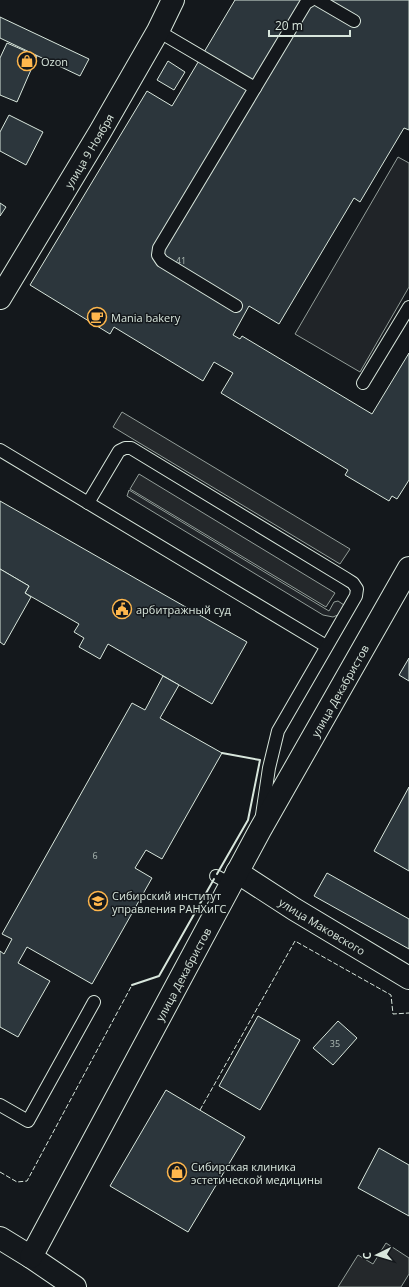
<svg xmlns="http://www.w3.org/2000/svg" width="409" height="1287" viewBox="0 0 409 1287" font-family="'Open Sans',sans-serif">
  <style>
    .green { fill: #202428; stroke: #939e99 }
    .parking { fill: #24282b; stroke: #939e99 }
    .building { fill: #2c363c; stroke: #d8e6dc }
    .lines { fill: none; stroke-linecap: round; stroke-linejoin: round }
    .lane-casing { stroke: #d8e6dc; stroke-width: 14 }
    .street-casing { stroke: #d8e6dc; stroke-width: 24 }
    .lane { stroke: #14181c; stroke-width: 12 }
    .street { stroke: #14181c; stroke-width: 22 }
    .fence { stroke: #d8e6dc; stroke-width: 1; stroke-dasharray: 5 2; stroke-linecap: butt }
    .wall { stroke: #d8e6dc; stroke-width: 2 }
    .labels { text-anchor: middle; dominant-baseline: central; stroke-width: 3; stroke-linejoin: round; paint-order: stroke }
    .number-label { font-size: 9px; fill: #adbab4 }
    .poi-label { font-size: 11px; fill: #d8e6dc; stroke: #14181c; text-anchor: start }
    .street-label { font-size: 11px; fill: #d8e6dc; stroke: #14181c }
  </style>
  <rect width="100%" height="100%" fill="#14181c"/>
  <g class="green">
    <polygon points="398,157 409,163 409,287 360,372 295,334"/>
    <polygon points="129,490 329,611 334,602 338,601 344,605 340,614 333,617 323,615 127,496"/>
  </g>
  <g class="parking">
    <polygon points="122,412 350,549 340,564 113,427"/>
    <polygon points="139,474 335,593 326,607 130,489"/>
    <polygon points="386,1243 409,1258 409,1274 401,1287 338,1287 358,1255 373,1264"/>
  </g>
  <g class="building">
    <polygon points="235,0 409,0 409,130 404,128 360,202 354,198 279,324 249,306 233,335 240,339 242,336 372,414 409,353 409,480 397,499 392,496 389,501 345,475 348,470 221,393 233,373 214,362 203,381 114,327 110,334 30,285 147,91 172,106"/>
    <polygon points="0,17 89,59 80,76 0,38"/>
    <polygon points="7,43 37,56 17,102 0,95 0,58"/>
    <polygon points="168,61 185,72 174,90 157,80"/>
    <polygon points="9,115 43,132 26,165 0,151 0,132"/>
    <polygon points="0,203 6,207 0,216"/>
    <polygon points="0,501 247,642 212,704 108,644 100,659 79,647 84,638 74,632 79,624 25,593 29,586 0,569"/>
    <polygon points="0,569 29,586 25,593 31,597 4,645 0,642"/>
    <polygon points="409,658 409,681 399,675"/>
    <polygon points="163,676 179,685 160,718 222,753 162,859 146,850 135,868 152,878 92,984 27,947 18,963 50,981 18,1037 0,1027 0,951 4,954 12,939 2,934 132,703 145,710"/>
    <polygon points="409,787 409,871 374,851"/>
    <polygon points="327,873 409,919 409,949 314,896"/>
    <polygon points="258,1016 300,1040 260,1110 219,1086"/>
    <polygon points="338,1021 357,1038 333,1065 313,1048"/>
    <polygon points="166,1090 245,1137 188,1232 110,1186"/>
    <polygon points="379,1148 409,1165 409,1216 358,1188"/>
  </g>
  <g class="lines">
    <g class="lane-casing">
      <g id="lane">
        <polyline points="318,0 354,21"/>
        <polyline points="158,31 255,88 159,248 158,255 162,261 236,306"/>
        <polyline points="255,88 306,3 311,0"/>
        <polyline points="363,383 409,307"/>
        <polyline points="0,450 326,646"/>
        <polyline points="88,503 119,451 125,448 131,448 345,578 353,583 357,589 356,596 278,731 269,768 262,815"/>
        <polyline points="216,876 231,884"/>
        <polyline points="0,1105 28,1121 94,1002"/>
      </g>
    </g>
    <g class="street-casing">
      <g id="street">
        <path id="s1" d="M0 298 100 132 158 31 173 0"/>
        <path id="s2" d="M237 872 294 909 409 978"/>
        <polyline points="0,1238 31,1257 75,1287"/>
        <path id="s3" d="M31 1257 260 830 409 568"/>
      </g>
    </g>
    <use href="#lane" class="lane"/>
    <use href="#street" class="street"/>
    <g class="fence">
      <polyline points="200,1110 295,941 391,995 393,1014 409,1013"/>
      <polyline points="0,1172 17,1182 27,1181 132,985"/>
    </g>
    <g class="wall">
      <polyline points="217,874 248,820 260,760 222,753"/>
      <polyline points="132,985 159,976 214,879"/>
    </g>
  </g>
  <defs>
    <g id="shop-ring" transform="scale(1)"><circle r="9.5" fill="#14181c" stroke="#ffb74d" stroke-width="1.5"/><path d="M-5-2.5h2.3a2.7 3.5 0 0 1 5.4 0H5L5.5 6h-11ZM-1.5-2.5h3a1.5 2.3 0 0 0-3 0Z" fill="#ffb74d"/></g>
    <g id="cafe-ring" transform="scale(1)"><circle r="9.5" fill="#14181c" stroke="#ffb74d" stroke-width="1.5"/><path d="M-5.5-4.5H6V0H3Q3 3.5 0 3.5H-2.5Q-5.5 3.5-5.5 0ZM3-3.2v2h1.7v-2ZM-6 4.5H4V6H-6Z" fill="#ffb74d"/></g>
    <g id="civic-ring" transform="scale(1)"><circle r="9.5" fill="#14181c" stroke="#ffb74d" stroke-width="1.5"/><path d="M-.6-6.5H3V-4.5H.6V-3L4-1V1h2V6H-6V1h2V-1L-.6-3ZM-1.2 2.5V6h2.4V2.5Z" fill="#ffb74d"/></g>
    <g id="university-ring" transform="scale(1)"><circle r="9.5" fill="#14181c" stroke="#ffb74d" stroke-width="1.5"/><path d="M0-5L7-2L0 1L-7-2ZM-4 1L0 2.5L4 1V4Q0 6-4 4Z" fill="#ffb74d"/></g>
  </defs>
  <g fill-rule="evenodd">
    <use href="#shop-ring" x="27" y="61"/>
    <use href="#cafe-ring" x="97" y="317"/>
    <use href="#civic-ring" x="122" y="609"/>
    <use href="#university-ring" x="98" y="901"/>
    <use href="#shop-ring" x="177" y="1172"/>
  </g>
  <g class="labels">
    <g class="number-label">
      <text x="181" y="260">41</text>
      <text x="95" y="855">6</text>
      <text x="335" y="1043">35</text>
    </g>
    <g class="poi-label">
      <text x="41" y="61">Ozon</text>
      <text x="111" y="317">Mania bakery</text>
      <text x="136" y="609">арбитражный суд</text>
      <text x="112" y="895">Сибирский институт<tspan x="112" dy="13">управления РАНХиГС</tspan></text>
      <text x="191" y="1166">Сибирская клиника<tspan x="191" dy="13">эстетической медицины</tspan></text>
    </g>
    <g class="street-label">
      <text stroke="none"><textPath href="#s1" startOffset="172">улица 9 Ноября</textPath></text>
      <text stroke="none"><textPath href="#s3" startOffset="645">улица Декабристов</textPath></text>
      <text stroke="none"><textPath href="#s2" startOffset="101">улица Маковского</textPath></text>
      <text stroke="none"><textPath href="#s3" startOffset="321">улица Декабристов</textPath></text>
    </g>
  </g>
  <g transform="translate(377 1255) rotate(265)" stroke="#14181c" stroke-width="3" paint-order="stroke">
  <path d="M0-3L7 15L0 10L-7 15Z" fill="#d8e6dc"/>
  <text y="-6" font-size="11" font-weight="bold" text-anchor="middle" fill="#d8e6dc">С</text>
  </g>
  <path d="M269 30v6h81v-6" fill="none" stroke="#d8e6dc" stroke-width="2"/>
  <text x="275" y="30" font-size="12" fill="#d8e6dc" stroke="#14181c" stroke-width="3" paint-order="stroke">20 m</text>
</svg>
